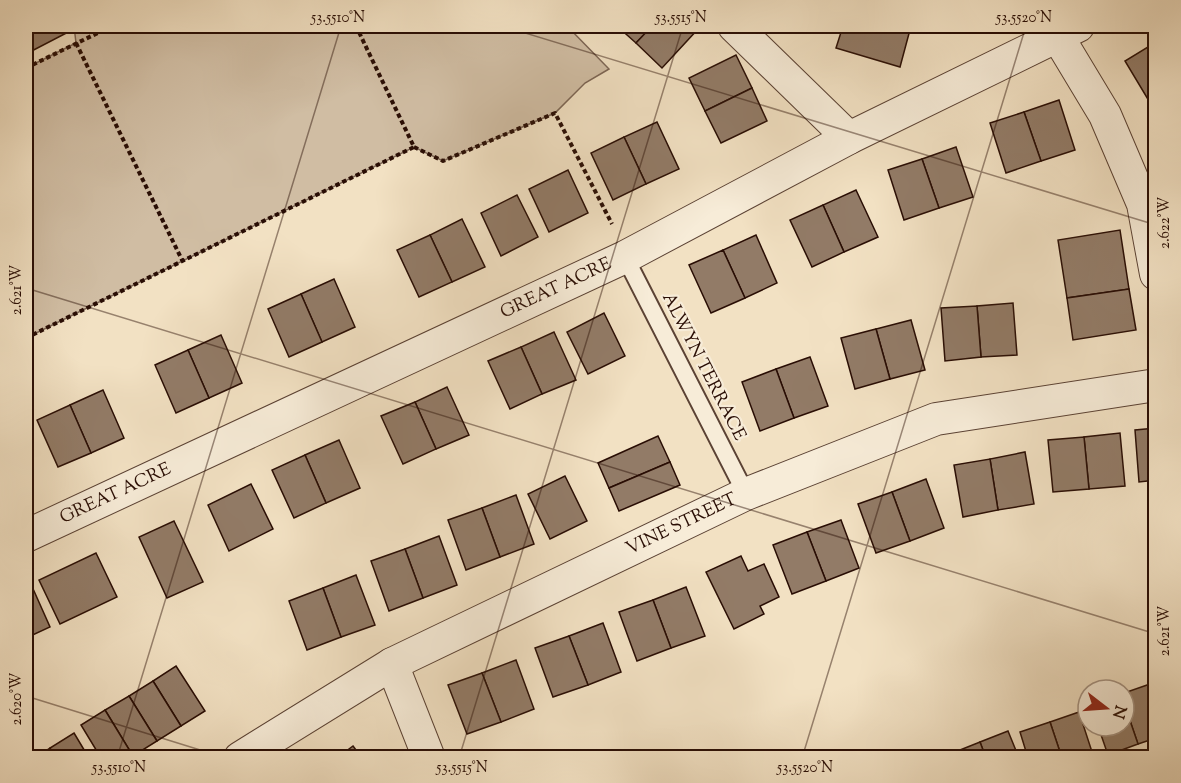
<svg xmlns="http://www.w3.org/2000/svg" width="1181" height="783" viewBox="0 0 1181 783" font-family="'Sorts Mill Goudy',serif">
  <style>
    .green { fill: #d0bda3; stroke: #7c6554; stroke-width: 1.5 }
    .building { fill: #927b67; stroke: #290d04; stroke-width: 1.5 }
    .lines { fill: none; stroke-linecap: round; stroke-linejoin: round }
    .lane-casing { stroke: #5b4234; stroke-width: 20 }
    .street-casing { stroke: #5b4234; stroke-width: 34 }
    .path { stroke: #290d04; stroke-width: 4; stroke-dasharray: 4.5 3; stroke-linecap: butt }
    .lane { stroke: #f7ecd8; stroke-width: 16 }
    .street { stroke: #f7ecd8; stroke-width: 32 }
    .ticks { fill: none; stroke: #290d04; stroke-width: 1.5; stroke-opacity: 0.45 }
    .labels { text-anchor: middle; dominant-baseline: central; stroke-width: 4.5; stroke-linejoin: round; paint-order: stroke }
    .street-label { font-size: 18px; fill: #290d04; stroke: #f7ecd8 }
    .neatline { fill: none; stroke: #290d04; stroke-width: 2 }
    .ticks-label { font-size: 15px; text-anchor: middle; fill: #290d04 }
  </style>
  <rect width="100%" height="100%" fill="#f2e1c3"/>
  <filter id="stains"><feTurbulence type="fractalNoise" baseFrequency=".00333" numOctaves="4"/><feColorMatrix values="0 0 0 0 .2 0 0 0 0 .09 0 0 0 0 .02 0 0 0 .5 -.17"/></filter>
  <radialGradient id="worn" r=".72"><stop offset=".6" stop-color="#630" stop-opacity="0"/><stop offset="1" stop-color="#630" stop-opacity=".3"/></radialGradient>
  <polygon class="green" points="74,26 567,26 609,69 585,83 555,113 443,161 414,147 26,338 26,68 76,43"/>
  <g class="building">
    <polygon points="26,26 74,26 76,28 26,54"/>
    <polygon points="617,26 652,26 636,43"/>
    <polygon points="652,26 694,26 698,29 662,68 636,43"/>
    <polygon points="843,26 911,26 900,67 836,48"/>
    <polygon points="1156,42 1156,104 1152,106 1125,61"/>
    <polygon points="736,55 752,88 705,111 689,78"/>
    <polygon points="752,88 767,121 721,143 705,111"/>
    <polygon points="1059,100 1075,150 1041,161 1024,112"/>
    <polygon points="1024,112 1041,161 1006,173 990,123"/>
    <polygon points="657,122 679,169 646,184 624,137"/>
    <polygon points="624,137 646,184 613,200 591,153"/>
    <polygon points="956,147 973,197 939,208 922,159"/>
    <polygon points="922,159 939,208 904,220 888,170"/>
    <polygon points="568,170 588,213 549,232 529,189"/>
    <polygon points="856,190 878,237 844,252 823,205"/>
    <polygon points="517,195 538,237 501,256 481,213"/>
    <polygon points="823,205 844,252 812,267 790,220"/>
    <polygon points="462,219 485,267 452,282 430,235"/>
    <polygon points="1120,230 1129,289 1067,298 1058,240"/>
    <polygon points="430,235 452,282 419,297 397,250"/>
    <polygon points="756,235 777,283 745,298 723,250"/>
    <polygon points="723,250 745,298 711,313 689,265"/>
    <polygon points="334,279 355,327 322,342 301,294"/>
    <polygon points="1129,289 1136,330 1073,340 1067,298"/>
    <polygon points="301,294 322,342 289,357 268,309"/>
    <polygon points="1013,303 1017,355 981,357 977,306"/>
    <polygon points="977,306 981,357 945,361 941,308"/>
    <polygon points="604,313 625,356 588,374 567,332"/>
    <polygon points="911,320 925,370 890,379 876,329"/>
    <polygon points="876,329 890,379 855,389 841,338"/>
    <polygon points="554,332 576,380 542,394 521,347"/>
    <polygon points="221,335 242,383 209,398 188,350"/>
    <polygon points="521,347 542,394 510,409 488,361"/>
    <polygon points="188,350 209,398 176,413 155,365"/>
    <polygon points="810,357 828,406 794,418 776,369"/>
    <polygon points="776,369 794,418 760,431 742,382"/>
    <polygon points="447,387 469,435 436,449 415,402"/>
    <polygon points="103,390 124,438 91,453 70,405"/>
    <polygon points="415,402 436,449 403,464 381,416"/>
    <polygon points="70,405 91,453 58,467 37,420"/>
    <polygon points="1156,428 1156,480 1139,482 1135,430"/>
    <polygon points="1120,433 1125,486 1089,489 1084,437"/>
    <polygon points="658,436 670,462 609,488 598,463"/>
    <polygon points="1084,437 1089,489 1053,492 1048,440"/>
    <polygon points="339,440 360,488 326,503 305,455"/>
    <polygon points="1025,452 1034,504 998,510 990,459"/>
    <polygon points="305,455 326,503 294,518 272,470"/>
    <polygon points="990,459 998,510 963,517 954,465"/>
    <polygon points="670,462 680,485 619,511 609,488"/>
    <polygon points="565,476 587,521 550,539 528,494"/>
    <polygon points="926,479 944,528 910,541 892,492"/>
    <polygon points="251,484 273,529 229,551 208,505"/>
    <polygon points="892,492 910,541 876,553 858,504"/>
    <polygon points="516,495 534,544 500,557 482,508"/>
    <polygon points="482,508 500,557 466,570 448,520"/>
    <polygon points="841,520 859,568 826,581 807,532"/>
    <polygon points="174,521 203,582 167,598 139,537"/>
    <polygon points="807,532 826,581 792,594 773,545"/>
    <polygon points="439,536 457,585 423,598 405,549"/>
    <polygon points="405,549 423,598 389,611 371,561"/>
    <polygon points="96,553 117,597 60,624 39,580"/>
    <polygon points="741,556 748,571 764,564 779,597 760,606 764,614 734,629 706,572"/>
    <polygon points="356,575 375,625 341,637 323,588"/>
    <polygon points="30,582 50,627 26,638 26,584"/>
    <polygon points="686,587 705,636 671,648 653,600"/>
    <polygon points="323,588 341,637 307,650 289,601"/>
    <polygon points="653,600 671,648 637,661 619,612"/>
    <polygon points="603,623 621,672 588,685 569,636"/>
    <polygon points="569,636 588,685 553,697 535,648"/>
    <polygon points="516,660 534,709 501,722 482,673"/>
    <polygon points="176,666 205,711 181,726 153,681"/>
    <polygon points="482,673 501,722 467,734 448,685"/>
    <polygon points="153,681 181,726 157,741 129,696"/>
    <polygon points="1150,684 1156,700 1156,738 1138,744 1124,703 1124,693"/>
    <polygon points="129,696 157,741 133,756 105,710"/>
    <polygon points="1124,703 1138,744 1108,755 1098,726 1124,726"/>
    <polygon points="105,710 133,756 130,758 101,758 81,725"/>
    <polygon points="1079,712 1094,758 1062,758 1050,722"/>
    <polygon points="1050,722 1062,758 1028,758 1020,732"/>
    <polygon points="1008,731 1019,758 986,758 980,742"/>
    <polygon points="74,733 89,758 55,758 50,748"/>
    <polygon points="980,742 986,758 951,758 950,754"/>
    <polygon points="353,746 362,758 337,758"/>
    <polygon points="50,748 55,758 35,758"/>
  </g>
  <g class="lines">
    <g class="lane-casing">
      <polyline id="lane" points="625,257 746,494"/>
    </g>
    <g class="street-casing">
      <g id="street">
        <polyline points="734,26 849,138"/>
        <polyline points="1058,37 1105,115 1143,204 1156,274"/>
        <path id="s1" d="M26 536 625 257 849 138 1078 26"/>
        <polyline points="392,664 429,758"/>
        <path id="s2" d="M240 758 392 664 746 494 936 419 1156 385"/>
      </g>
    </g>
    <g class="path">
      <polyline points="76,43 182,260"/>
      <polyline points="26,68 112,26"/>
      <polyline points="414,147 443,161 555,113 612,224"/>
      <polyline points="26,338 414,147 356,26"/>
    </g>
    <use href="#lane" class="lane"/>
    <use href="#street" class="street"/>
  </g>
  <path class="ticks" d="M502 26 1156 225M26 288 1156 634M26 696 226 758M117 758 341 26M459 758 683 26M802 758 1026 26M1145 758 1156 723"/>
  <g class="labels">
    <g class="street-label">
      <text stroke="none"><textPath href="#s1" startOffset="585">GREAT ACRE</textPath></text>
      <text transform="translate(703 367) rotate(63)">ALWYN TERRACE</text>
      <text stroke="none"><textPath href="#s1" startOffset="99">GREAT ACRE</textPath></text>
      <text stroke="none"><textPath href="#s2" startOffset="500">VINE STREET</textPath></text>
    </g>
  </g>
  <rect width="1181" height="783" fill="none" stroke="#f2e1c3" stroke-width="66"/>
  <g transform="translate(1106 708) rotate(107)"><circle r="28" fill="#f7ecd8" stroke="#a59383" stroke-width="1.5"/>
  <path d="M0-4.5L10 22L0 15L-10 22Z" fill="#8f2418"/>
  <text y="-9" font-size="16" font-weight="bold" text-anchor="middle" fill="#290d04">N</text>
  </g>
  <rect x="33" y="33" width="1115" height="717" class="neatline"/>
  <g class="ticks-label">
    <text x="338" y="22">53.5510°N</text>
    <text x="681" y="22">53.5515°N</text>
    <text x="1024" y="22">53.5520°N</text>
    <text transform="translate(1164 223) rotate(-90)" y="5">2.622°W</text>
    <text transform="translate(16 290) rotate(-90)" y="5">2.621°W</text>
    <text transform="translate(1164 631) rotate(-90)" y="5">2.621°W</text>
    <text transform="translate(16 699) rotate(-90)" y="5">2.620°W</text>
    <text x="119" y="772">53.5510°N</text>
    <text x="462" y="772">53.5515°N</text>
    <text x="805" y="772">53.5520°N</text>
  </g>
  <rect width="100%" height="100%" filter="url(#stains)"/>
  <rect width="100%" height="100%" fill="url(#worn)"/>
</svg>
